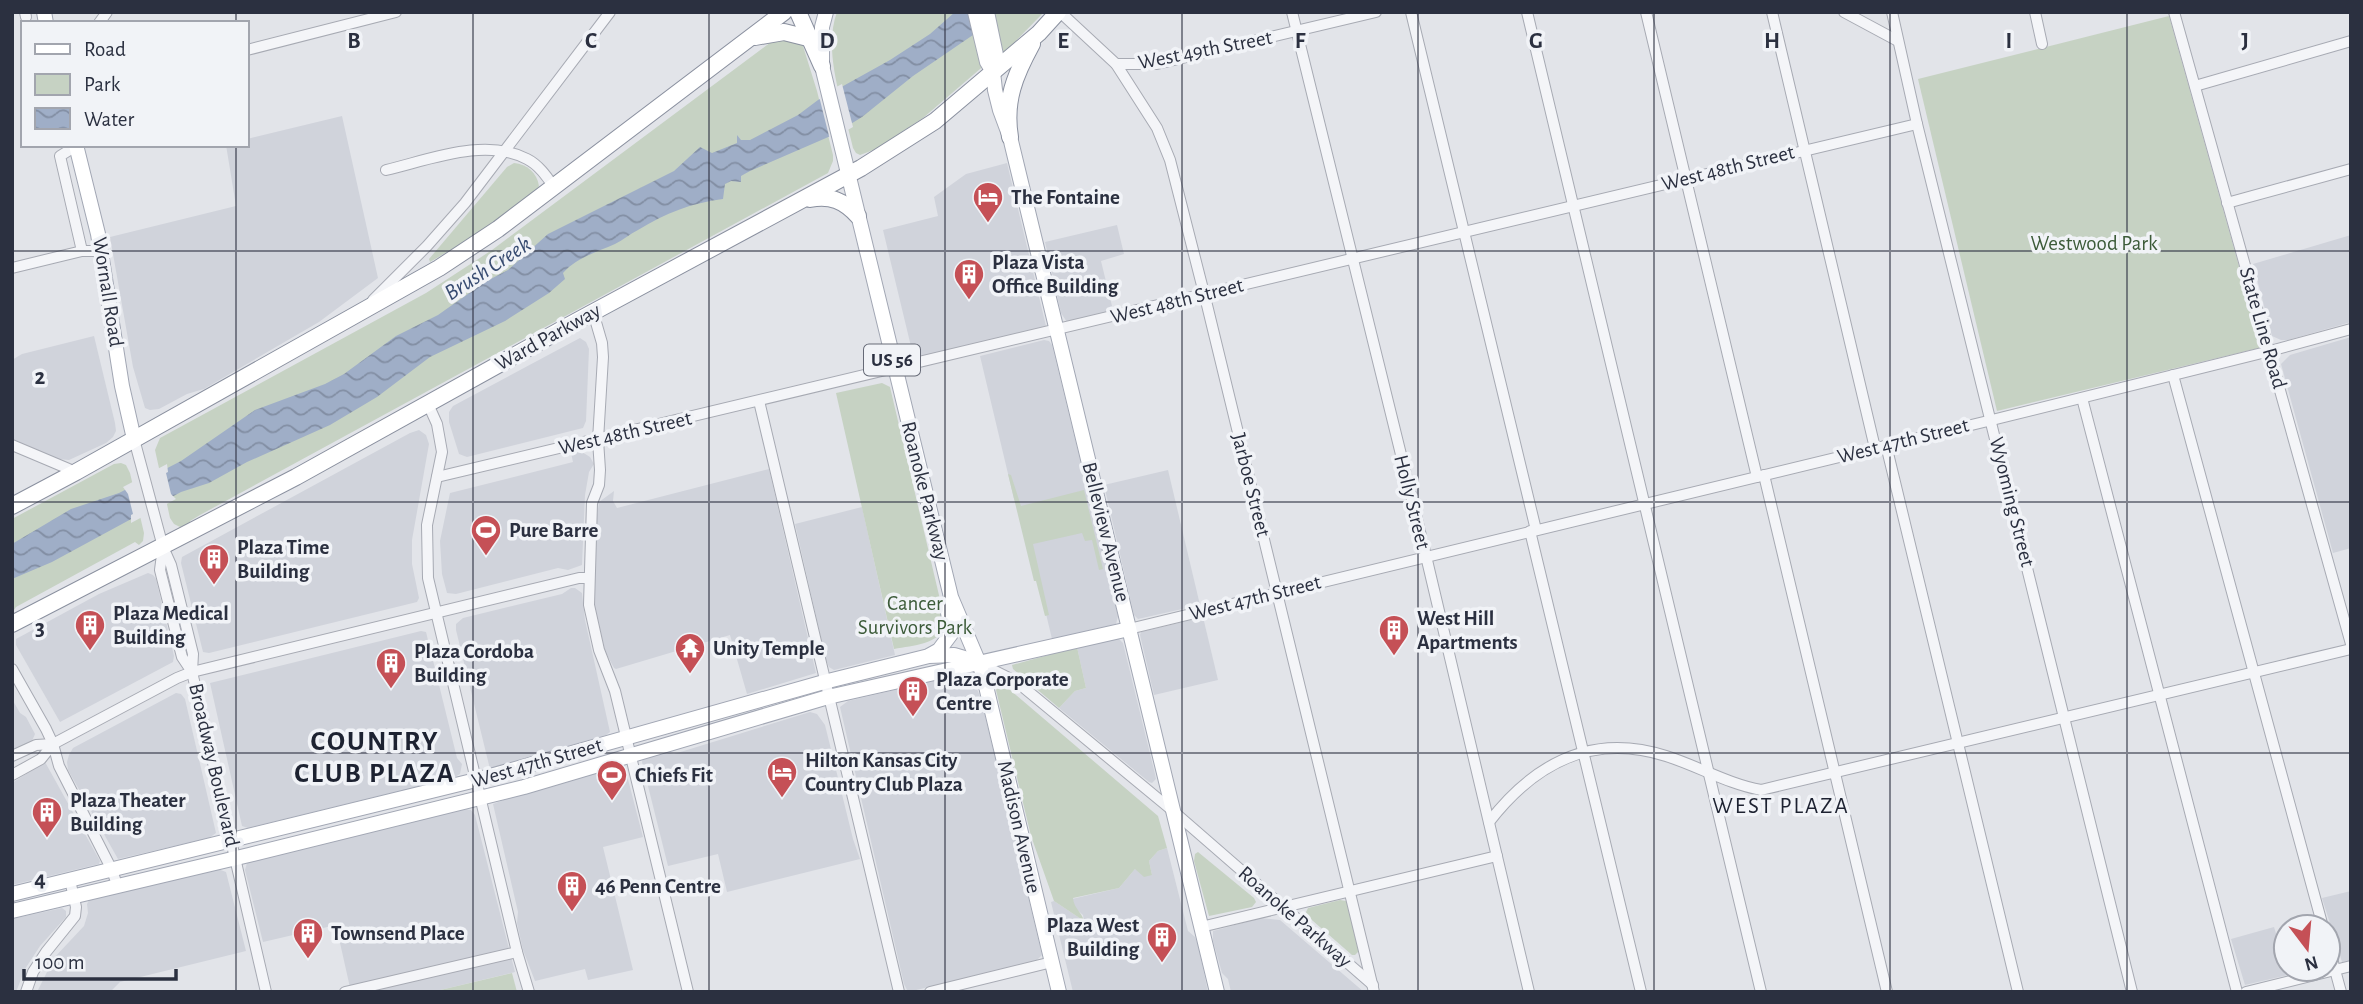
<svg xmlns="http://www.w3.org/2000/svg" width="2363" height="1004" viewBox="0 0 2363 1004" font-family="'Alegreya Sans',sans-serif">
  <style>
    .built { fill: #d0d3db }
    .green { fill: #c6d2c3 }
    .water { fill: url(#water-waves) }
    .pier { fill: #e2e4e9 }
    .lines { fill: none; stroke-linecap: round; stroke-linejoin: round }
    .minor-casing { stroke: #a7aab3; stroke-width: 12 }
    .major-casing { stroke: #a2a7b4; stroke-width: 16 }
    .highway-casing { stroke: #8a909f; stroke-width: 18 }
    .minor { stroke: #f4f5f8; stroke-width: 10 }
    .major { stroke: #fff; stroke-width: 14 }
    .highway { stroke: #fff; stroke-width: 16 }
    .grid { fill: none; stroke: #2b3040; stroke-width: 2; stroke-opacity: 0.55 }
    .labels { text-anchor: middle; dominant-baseline: central; stroke-width: 7; stroke-linejoin: round; paint-order: stroke }
    .shield { fill: #f1f3f7; stroke: #666a77; stroke-width: 2 }
    .shield-label { font-size: 19px; font-weight: bold; fill: #2b3040 }
    .street-label { font-size: 21px; fill: #2b3040; stroke: #f1f3f7 }
    .poi-label { font-size: 21px; font-weight: bold; fill: #2b3040; stroke: #f1f3f7; text-anchor: start }
    .park-label { font-size: 21px; fill: #3c5b39; stroke: #f1f3f7 }
    .water-label { font-size: 23px; font-style: italic; fill: #384c71; stroke: #f1f3f7 }
    .neighbourhood-label { font-size: 23px; letter-spacing: 2px; fill: #1d2231; stroke: #f1f3f7 }
    .district-label { font-size: 28px; font-weight: bold; letter-spacing: 2px; fill: #1d2231; stroke: #f1f3f7 }
    .grid-label { font-size: 23px; text-anchor: middle; font-weight: bold; fill: #2b3040; stroke: #f1f3f7; stroke-width: 7; stroke-linejoin: round; paint-order: stroke }
  </style>
  <defs>
    <pattern id="water-waves" width="16" height="10" patternUnits="userSpaceOnUse" patternTransform="scale(1.75)"><rect width="16" height="10" fill="#9faec7"/><path d="M0 5q4-4 8 0t8 0" fill="none" stroke="#828ea3"/></pattern>
  </defs>
  <rect width="100%" height="100%" fill="#e2e4e9"/>
  <g class="built">
    <polygon points="342,116 378,278 319,322 204,389 187,394 159,409 150,410 145,408 133,367 110,237 236,206 226,145 247,145 247,139"/>
    <polygon points="1007,163 1046,326 914,359 883,230 938,216 934,197 966,174"/>
    <polygon points="1117,225 1124,254 1101,261 1113,310 1067,322 1061,313 1045,242"/>
    <polygon points="2351,235 2351,322 2288,340 2281,340 2272,336 2253,264"/>
    <polygon points="94,336 115,423 116,431 113,437 106,443 69,460 58,459 12,439 12,360 22,354"/>
    <polygon points="2351,337 2351,548 2333,553 2281,364 2290,355"/>
    <polygon points="580,338 586,342 589,349 586,421 583,428 467,457 459,454 449,422 449,412 453,406"/>
    <polygon points="1044,340 1049,341 1052,345 1118,616 1116,624 1052,639 1021,509 1014,499 980,356"/>
    <polygon points="419,430 426,435 429,444 412,540 412,564 419,598 417,602 209,653 203,652 181,563 182,557 410,433"/>
    <polygon points="582,452 590,457 594,464 589,472 585,495 582,565 568,570 558,568 456,594 447,593 442,574 440,541 450,493 573,462 571,453"/>
    <polygon points="769,469 816,673 747,694 730,635 616,669 614,668 605,651 594,604 596,523 599,502 614,491 613,501 617,508"/>
    <polygon points="1168,470 1200,605 1138,619 1134,615 1104,485"/>
    <polygon points="862,507 895,655 834,670 829,667 826,660 795,524"/>
    <polygon points="148,573 153,575 156,579 174,656 173,662 60,722 16,645 16,639 99,594"/>
    <polygon points="571,588 575,588 582,593 585,620 610,732 606,735 490,769 456,630 456,624 463,618 562,594"/>
    <polygon points="1203,617 1218,680 1154,695 1140,635 1141,632"/>
    <polygon points="421,631 426,632 427,636 457,758 462,764 460,774 453,778 248,828 242,826 210,683"/>
    <polygon points="1118,638 1123,643 1155,774 1156,779 1152,783 1149,782 1059,708 1075,691 1086,688 1077,647"/>
    <polygon points="959,675 973,679 981,699 1042,955 1037,960 1029,963 912,991 907,990 904,984 840,707 848,701"/>
    <polygon points="176,693 181,694 185,699 216,833 209,838 118,859 68,770 67,762 69,755 73,748"/>
    <polygon points="12,699 20,713 26,717 35,734 32,741 12,752"/>
    <polygon points="810,712 817,714 825,725 853,839 860,859 727,892 718,854 668,866 642,762 643,758 669,753 674,754"/>
    <polygon points="45,762 100,861 99,864 12,885 12,783"/>
    <polygon points="624,764 643,837 603,847 633,970 588,980 585,969 535,981 523,950 517,923 518,912 493,804 540,786"/>
    <polygon points="466,809 471,810 475,815 515,972 432,992 351,992 336,925 263,942 245,870 247,863"/>
    <polygon points="1167,848 1188,931 1195,937 1198,945 1208,992 1073,992 1051,902 1054,901 1084,921 1083,915 1074,907 1072,899 1119,888 1135,869 1152,875 1149,861 1158,851"/>
    <polygon points="218,869 226,872 246,951 120,982 110,992 37,992 54,958 84,926 88,913 87,904 89,900"/>
    <polygon points="2351,891 2351,961 2342,962 2322,898"/>
    <polygon points="62,908 66,911 66,917 40,946 25,969 16,992 12,992 12,919"/>
    <polygon points="1261,918 1280,920 1364,992 1231,992 1228,979 1222,973 1213,941 1213,931"/>
    <polygon points="2274,927 2279,943 2286,941 2286,969 2314,969 2245,985 2231,939"/>
  </g>
  <g class="green">
    <path d="M837 12H1044L1007 50 980 69 923 118 876 149 860 155 856 153 853 148C844 107 822 53 837 12Z"/>
    <polygon points="2169,16 2261,345 2259,348 1997,411 1918,79"/>
    <polygon points="775,39 800,41 803,46 817,91 833,155 833,161 828,173 200,515 190,521 190,524 180,527 174,524 170,518 155,450 160,438 426,293 492,250"/>
    <path d="M514 163C527 164 537 173 539 186L536 191 484 230 430 262 429 259 507 167Z"/>
    <path d="M882 383 890 387 946 625C938 645 914 645 894 649L836 393Z"/>
    <polygon points="121,463 126,465 130,473 144,533 143,541 139,545 135,542 16,607 12,613 12,519 114,464"/>
    <polygon points="1008,474 1011,475 1021,506 1084,490 1103,569 1099,570 1092,540 1085,541 1082,533 1033,544 1049,615 1045,616 1036,581 1034,581"/>
    <polygon points="1077,647 1086,688 1075,691 1059,708 1013,669 1012,665"/>
    <path d="M1002 683 1158 816 1167 848 1158 851 1149 861 1152 875 1144 877 1135 869 1119 888 1073 898C1074 909 1082 912 1084 921L1054 901 1031 836 996 690Z"/>
    <polygon points="1198,852 1254,898 1256,902 1252,907 1209,916 1194,861 1195,854"/>
    <polygon points="1340,900 1346,901 1348,904 1359,951 1355,955 1352,955 1305,914 1308,908"/>
    <polygon points="512,973 517,992 432,992"/>
  </g>
  <path class="water" d="M955 12H987L973 35 913 76 862 117 833 135 750 171 741 176V182L731 181 725 184 723 199C691 203 666 213 638 230 630 234 623 240 615 244 597 252 576 258 563 273L565 279 549 293 505 321 430 357 377 397 330 425 247 462 209 483 181 492 52 562 12 579V544L71 509 119 493 181 461 255 410 325 384 344 374 396 336 438 315 485 282 508 270 548 234 674 171 700 147 712 153 737 143V135L741 140H750L798 115 818 100 890 60 930 34Z"/>
  <g class="pier">
    <polygon points="842,84 853,127 830,140 819,96"/>
    <polygon points="167,464 168,472 166,473 171,494 176,499 131,523 131,515 133,514 128,494 123,487"/>
  </g>
  <g class="lines">
    <g class="minor-casing">
      <g id="minor">
        <polyline points="25,12 26,17"/>
        <polyline points="1060,12 1116,64 1157,128 1170,160 1207,305 1374,992"/>
        <polyline points="1292,12 1426,556 1529,992"/>
        <polyline points="1411,12 1536,530"/>
        <polyline points="1527,12 1761,992"/>
        <polyline points="1646,12 1757,477"/>
        <polyline points="1772,12 1875,448"/>
        <polyline points="1844,12 1898,41"/>
        <polyline points="1892,12 1917,124 2132,992"/>
        <polyline points="2035,12 2042,44"/>
        <polyline points="2174,12 2351,644"/>
        <polyline points="99,23 107,12"/>
        <polyline points="247,50 396,12"/>
        <polyline points="1116,64 1157,64 1376,12"/>
        <polyline points="2195,86 2351,41"/>
        <polyline points="76,146 60,156 82,251"/>
        <path d="M386 170C429 160 485 137 527 159 539 165 547 177 554 187"/>
        <polyline points="2227,203 2351,169"/>
        <polyline points="12,268 82,251 101,251"/>
        <polyline points="373,300 427,246 465,203 610,12"/>
        <polyline points="593,312 602,343 603,357 598,440 600,470 599,485 592,503 589,605 599,650 615,691 688,992"/>
        <polyline points="2173,375 2323,927"/>
        <polyline points="2082,398 2237,992"/>
        <polyline points="759,401 899,992"/>
        <polyline points="428,404 437,424 442,452 427,525 428,578 517,952 529,992"/>
        <polyline points="134,439 163,547 171,565 193,654 192,672 266,992"/>
        <polyline points="12,445 76,472"/>
        <polyline points="1886,445 2018,992"/>
        <polyline points="1764,475 1887,992"/>
        <polyline points="437,477 1917,124"/>
        <polyline points="1530,531 1641,992"/>
        <polyline points="163,547 160,570 182,657 192,672"/>
        <polyline points="1129,629 1992,420 2270,351 2351,329"/>
        <polyline points="979,663 1017,682 1173,811 1373,985"/>
        <polyline points="12,669 46,729 53,744 59,766 112,870 117,885"/>
        <polyline points="12,756 36,745 53,744 177,678 192,672 579,578 588,578"/>
        <polyline points="12,775 41,759 53,744"/>
        <path d="M1489 822C1534 764 1591 732 1666 756 1698 766 1728 784 1761 790L2351 649"/>
        <polyline points="1201,927 1497,856"/>
        <polyline points="2328,944 2341,992"/>
        <polyline points="26,992 33,972 46,952 75,916 76,907 70,880"/>
        <polyline points="345,992 517,952"/>
        <polyline points="930,992 1052,962"/>
        <polyline points="2246,992 2351,966"/>
      </g>
    </g>
    <g class="major-casing">
      <g id="major">
        <polyline points="44,12 46,23"/>
        <polyline points="826,12 822,27 822,66 951,597 979,663 985,682 1059,992"/>
        <polyline points="975,12 987,62 993,72"/>
        <polyline points="987,12 996,55 993,72 995,90 1000,110 1010,137 1217,992"/>
        <polyline points="76,145 98,234 122,386 134,439"/>
        <polyline points="930,655 939,650 951,634 947,605"/>
        <polyline points="12,894 476,780 824,682 929,656 954,655 978,662"/>
        <polyline points="12,911 249,855 524,787 828,697 1129,629"/>
      </g>
    </g>
    <g class="highway-casing">
      <g id="highway">
        <polyline points="798,12 822,66"/>
        <polyline points="755,37 784,32 808,38"/>
        <path d="M1010 137C1004 101 1015 75 1032 44"/>
        <path d="M810 199C831 195 844 201 858 216"/>
        <polyline points="12,506 76,472 439,268 498,229 784,12"/>
        <polyline points="12,624 296,477 575,322 861,168 935,121 1039,33 1058,12"/>
      </g>
    </g>
    <use href="#minor" class="minor"/>
    <use href="#major" class="major"/>
    <use href="#highway" class="highway"/>
  </g>
  <path class="grid" d="M236 12V23M473 12V992M709 12V992M945 12V992M1182 12V992M1418 12V992M1654 12V992M1890 12V992M2127 12V992M236 145V992M12 251H2351M12 502H2351M12 753H2351"/>
  <defs>
    <g id="hotel-pin" transform="scale(1.575)"><path d="M0 17L-7.5 6A9.5 9.5 0 1 1 7.5 6Z" fill="#c55056" stroke="#f1f3f7"/><path d="M-6-4.5h1.5V1H6V5H4.5V3h-9V5H-6ZM-4 0a1.8 1.8 0 1 1 3.6 0ZM.5 0V-2.5h3Q6-2.5 6 0Z" fill="#fff"/></g>
    <g id="building-pin" transform="scale(1.575)"><path d="M0 17L-7.5 6A9.5 9.5 0 1 1 7.5 6Z" fill="#c55056" stroke="#f1f3f7"/><path d="M-4-6H4V6H1V3H-1V6H-4ZM-2.5-4.3h1.7v1.8h-1.7ZM.8-4.3h1.7v1.8H.8ZM-2.5-1h1.7V.8h-1.7ZM.8-1h1.7V.8H.8Z" fill="#fff"/></g>
    <g id="stadium-pin" transform="scale(1.575)"><path d="M0 17L-7.5 6A9.5 9.5 0 1 1 7.5 6Z" fill="#c55056" stroke="#f1f3f7"/><path d="M0-5a6.5 5 0 1 0 0 10a6.5 5 0 1 0 0-10ZM-3.5-1.8h7v3.6h-7Z" fill="#fff"/></g>
    <g id="temple-pin" transform="scale(1.575)"><path d="M0 17L-7.5 6A9.5 9.5 0 1 1 7.5 6Z" fill="#c55056" stroke="#f1f3f7"/><path d="M0-6L5-2H3V0L6.5 2.5H4V6H1.5V3h-3V6H-4V2.5H-6.5L-3 0V-2H-5Z" fill="#fff"/></g>
  </defs>
  <g fill-rule="evenodd">
    <use href="#hotel-pin" x="988" y="197"/>
    <use href="#building-pin" x="969" y="274"/>
    <use href="#stadium-pin" x="486" y="530"/>
    <use href="#building-pin" x="214" y="559"/>
    <use href="#building-pin" x="90" y="625"/>
    <use href="#building-pin" x="1394" y="630"/>
    <use href="#temple-pin" x="690" y="648"/>
    <use href="#building-pin" x="391" y="663"/>
    <use href="#building-pin" x="913" y="691"/>
    <use href="#hotel-pin" x="782" y="772"/>
    <use href="#stadium-pin" x="612" y="775"/>
    <use href="#building-pin" x="47" y="812"/>
    <use href="#building-pin" x="572" y="886"/>
    <use href="#building-pin" x="308" y="933"/>
    <use href="#building-pin" x="1162" y="937"/>
  </g>
  <g class="labels">
    <rect class="shield" x="864" y="344.5" width="56" height="31" rx="5"/>
    <g class="shield-label">
      <text x="892" y="360">US 56</text>
    </g>
    <g class="street-label">
      <text transform="translate(1205 50) rotate(-11)">West 49th Street</text>
      <text transform="translate(1728 168) rotate(-14)">West 48th Street</text>
      <text transform="translate(108 292) rotate(81)">Wornall Road</text>
      <text transform="translate(1177 301) rotate(-14)">West 48th Street</text>
      <text transform="translate(2263 328) rotate(74)">State Line Road</text>
      <text transform="translate(548 337) rotate(-29)">Ward Parkway</text>
      <text transform="translate(625 433) rotate(-13)">West 48th Street</text>
      <text transform="translate(1903 441) rotate(-14)">West 47th Street</text>
      <text transform="translate(1251 485) rotate(76)">Jarboe Street</text>
      <text transform="translate(925 491) rotate(76)">Roanoke Parkway</text>
      <text transform="translate(1412 502) rotate(76)">Holly Street</text>
      <text transform="translate(2012 502) rotate(76)">Wyoming Street</text>
      <text transform="translate(1106 532) rotate(76)">Belleview Avenue</text>
      <text transform="translate(1255 598) rotate(-14)">West 47th Street</text>
      <text transform="translate(537 763) rotate(-16)">West 47th Street</text>
      <text transform="translate(214 765) rotate(77)">Broadway Boulevard</text>
      <text transform="translate(1019 827) rotate(77)">Madison Avenue</text>
      <text transform="translate(1295 917) rotate(41)">Roanoke Parkway</text>
    </g>
    <g class="poi-label">
      <text x="1011" y="197">The Fontaine</text>
      <text x="992" y="262">Plaza Vista<tspan x="992" dy="24">Office Building</tspan></text>
      <text x="509" y="530">Pure Barre</text>
      <text x="237" y="547">Plaza Time<tspan x="237" dy="24">Building</tspan></text>
      <text x="113" y="613">Plaza Medical<tspan x="113" dy="24">Building</tspan></text>
      <text x="1417" y="618">West Hill<tspan x="1417" dy="24">Apartments</tspan></text>
      <text x="713" y="648">Unity Temple</text>
      <text x="414" y="651">Plaza Cordoba<tspan x="414" dy="24">Building</tspan></text>
      <text x="936" y="679">Plaza Corporate<tspan x="936" dy="24">Centre</tspan></text>
      <text x="805" y="760">Hilton Kansas City<tspan x="805" dy="24">Country Club Plaza</tspan></text>
      <text x="635" y="775">Chiefs Fit</text>
      <text x="70" y="800">Plaza Theater<tspan x="70" dy="24">Building</tspan></text>
      <text x="595" y="886">46 Penn Centre</text>
      <text x="1139" y="925" text-anchor="end">Plaza West<tspan x="1139" dy="24">Building</tspan></text>
      <text x="331" y="933">Townsend Place</text>
    </g>
    <g class="park-label">
      <text x="2094" y="243">Westwood Park</text>
      <text x="915" y="603">Cancer<tspan x="915" dy="24">Survivors Park</tspan></text>
    </g>
    <g class="water-label">
      <text transform="translate(488 269) rotate(-33)">Brush Creek</text>
    </g>
    <g class="neighbourhood-label">
      <text x="1781" y="806">WEST PLAZA</text>
    </g>
    <g class="district-label">
      <text x="375" y="742">COUNTRY<tspan x="375" dy="32">CLUB PLAZA</tspan></text>
    </g>
  </g>
  <g class="grid-label">
    <text x="354" y="48">B</text>
    <text x="591" y="48">C</text>
    <text x="827" y="48">D</text>
    <text x="1063" y="48">E</text>
    <text x="1300" y="48">F</text>
    <text x="1536" y="48">G</text>
    <text x="1772" y="48">H</text>
    <text x="2009" y="48">I</text>
    <text x="2245" y="48">J</text>
    <text x="40" y="384">2</text>
    <text x="40" y="635">3</text>
    <text x="40" y="886">4</text>
  </g>
  <rect width="2363" height="1004" fill="none" stroke="#2b3040" stroke-width="28"/>
  <rect x="21" y="21" width="228" height="126" fill="#f1f3f7" stroke="#a2a5ae" stroke-width="2"/>
  <rect x="35" y="44" width="35" height="10" fill="#ffffff" stroke="#a2a5ae" stroke-width="2"/>
  <text x="84" y="56" font-size="21" fill="#2b3040">Road</text>
  <rect x="35" y="74" width="35" height="21" fill="#c6d2c3" stroke="#a2a5ae" stroke-width="2"/>
  <text x="84" y="91" font-size="21" fill="#2b3040">Park</text>
  <rect x="35" y="108" width="35" height="21" fill="url(#water-waves)" stroke="#a2a5ae" stroke-width="2"/>
  <text x="84" y="126" font-size="21" fill="#2b3040">Water</text>
  <g transform="translate(2307 948) rotate(164)"><circle r="33" fill="#f1f3f7" stroke="#a2a5ae" stroke-width="2"/>
  <path d="M0-5L12 26L0 18L-12 26Z" fill="#c55056"/>
  <text y="-10" font-size="19" font-weight="bold" text-anchor="middle" fill="#2b3040">N</text>
  </g>
  <path d="M24 969v10h152v-10" fill="none" stroke="#2b3040" stroke-width="3.5"/>
  <text x="35" y="969" font-size="21" fill="#2b3040" stroke="#f1f3f7" stroke-width="5" paint-order="stroke">100 m</text>
</svg>
